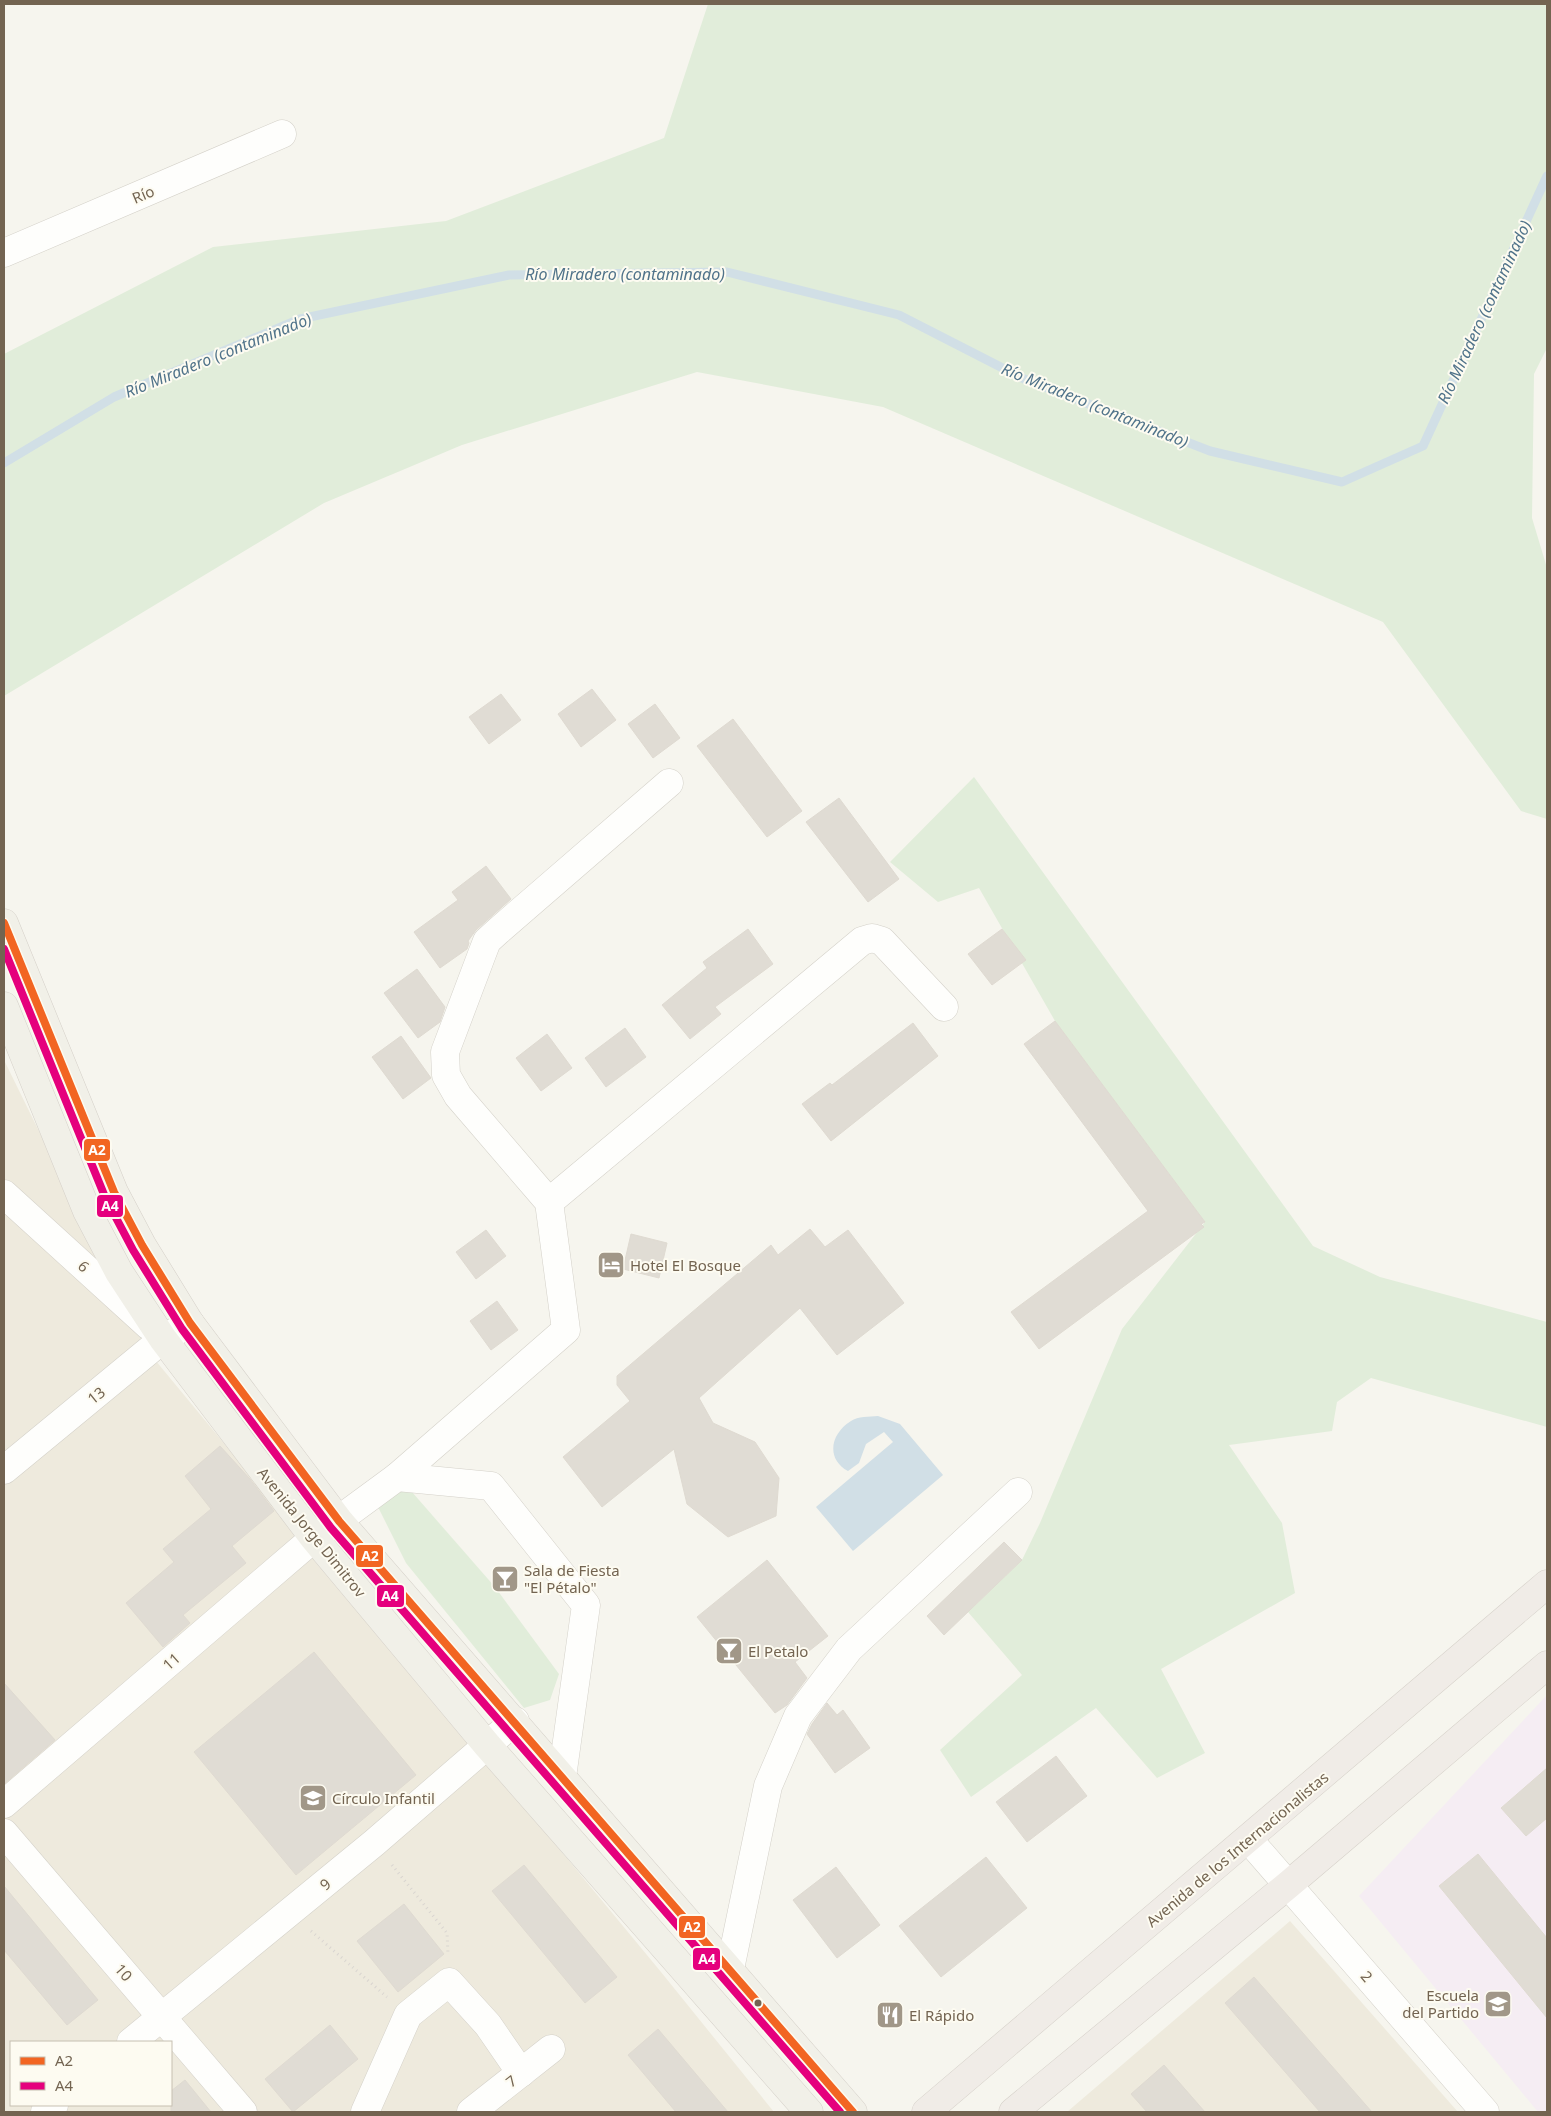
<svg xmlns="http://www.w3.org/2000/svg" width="1551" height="2116" viewBox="0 0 1551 2116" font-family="'Noto Sans',sans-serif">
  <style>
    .residential { fill: #eeeadd; fill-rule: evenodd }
    .education { fill: #f5edf3 }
    .green { fill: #e1edda }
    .water { fill: #d1dfe6 }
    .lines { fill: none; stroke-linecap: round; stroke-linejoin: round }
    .stream { stroke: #d1dfe6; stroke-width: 9 }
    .building { fill: #e0dcd4; stroke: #dfdad1 }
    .minor-casing { stroke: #d4d1c9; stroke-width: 29 }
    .major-casing { stroke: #d5d0c9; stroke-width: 29 }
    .highway-casing { stroke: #d5d0c9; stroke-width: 29 }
    .path { stroke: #d9d5d0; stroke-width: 3; stroke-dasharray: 1 4; stroke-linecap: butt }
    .minor { stroke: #fefefc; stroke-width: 28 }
    .major { stroke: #f1f0e8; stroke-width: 28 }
    .highway { stroke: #f0ece7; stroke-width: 28 }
    .bus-1-casing { stroke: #fdfbf1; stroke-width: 11 }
    .bus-2-casing { stroke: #fdfbf1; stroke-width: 11 }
    .bus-1 { stroke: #f26522; stroke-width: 8 }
    .bus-2 { stroke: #e5007d; stroke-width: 8 }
    .bus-dot { fill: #736451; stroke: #fdfbf1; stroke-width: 2 }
    .labels { text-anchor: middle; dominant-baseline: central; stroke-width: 4; stroke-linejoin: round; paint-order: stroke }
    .street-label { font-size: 15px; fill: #736451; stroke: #fdfbf1 }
    .poi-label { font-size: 15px; fill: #736451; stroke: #fdfbf1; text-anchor: start }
    .water-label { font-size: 16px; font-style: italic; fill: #50738a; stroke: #fdfbf1 }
    .line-badge { stroke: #fdfbf1; stroke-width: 2 }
    .badge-label { font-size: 14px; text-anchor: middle; font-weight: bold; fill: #fff }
  </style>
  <rect width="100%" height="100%" fill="#f6f5ee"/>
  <g class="residential">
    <path d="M4 1060 146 1349 661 1972 774 2112H4ZM11 2042H171V2105H11Z"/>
    <polygon points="1290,1921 1458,2112 1067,2112"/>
  </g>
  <polygon class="education" points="1547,1695 1547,2112 1538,2112 1359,1896"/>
  <g class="green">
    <polygon points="708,4 1547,4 1547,348 1534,374 1532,518 1547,568 1547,819 1521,811 1383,622 883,407 697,372 462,445 324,503 4,696 4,354 213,247 446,221 664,138"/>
    <polygon points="974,777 1313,1246 1380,1277 1547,1322 1547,1427 1371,1378 1337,1402 1332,1431 1229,1445 1282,1523 1295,1593 1161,1669 1205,1753 1157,1778 1096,1708 971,1797 940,1750 1022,1675 968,1612 1022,1560 1040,1523 1122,1329 1205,1222 1055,1021 979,888 938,902 890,862"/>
    <polygon points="394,1490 412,1492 495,1587 559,1674 550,1700 524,1708 406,1563 377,1505"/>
  </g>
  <path class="water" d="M878 1416 900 1424 943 1475 853 1551 816 1507 893 1442 884 1432 866 1444 859 1463 848 1471C826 1459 830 1434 851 1421 858 1416 869 1417 878 1416Z"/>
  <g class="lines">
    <polyline class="stream" points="4,463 114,397 300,319 509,275 727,272 899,315 1024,379 1210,451 1342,482 1423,446 1547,176"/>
  </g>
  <g class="building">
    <polygon points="592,689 616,720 581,747 558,714"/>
    <polygon points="501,694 521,720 489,744 469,717"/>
    <polygon points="655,704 680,738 653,758 628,724"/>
    <polygon points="733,719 802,811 767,837 697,746"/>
    <polygon points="839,798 899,879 868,902 806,822"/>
    <polygon points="486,866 511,899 476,930 468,941 469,943 467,949 440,968 414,932 458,900 452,892"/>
    <polygon points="748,929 773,964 715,1007 721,1014 690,1039 662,1005 707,968 703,962"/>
    <polygon points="1002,929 1026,960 992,985 968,954"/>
    <polygon points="417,969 445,1007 440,1022 418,1038 384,993"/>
    <polygon points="1055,1021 1205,1222 1201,1224 1204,1227 1039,1349 1011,1312 1148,1211 1024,1044"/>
    <polygon points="913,1023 938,1056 831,1141 802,1104 830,1083 832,1085"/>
    <polygon points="625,1028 646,1057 606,1087 585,1058"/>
    <polygon points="547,1034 572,1068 541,1091 516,1058"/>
    <polygon points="401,1036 431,1078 403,1099 372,1057"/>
    <polygon points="810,1229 825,1247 848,1230 904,1303 837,1355 800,1308 699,1398 713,1423 755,1442 779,1478 776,1516 728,1537 687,1504 674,1449 602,1507 563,1457 630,1401 617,1385 617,1376 771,1245 778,1255"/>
    <polygon points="486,1230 506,1256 476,1279 456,1252"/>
    <polygon points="631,1234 667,1243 659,1278 623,1269"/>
    <polygon points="497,1301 518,1330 491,1350 470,1321"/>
    <polygon points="220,1446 250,1479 274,1511 232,1546 246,1563 183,1615 190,1623 163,1647 126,1603 174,1562 163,1549 211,1509 185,1476"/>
    <polygon points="1004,1542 1022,1560 944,1635 927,1616"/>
    <polygon points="767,1560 828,1636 795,1662 807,1678 787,1705 775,1713 697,1617"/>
    <polygon points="314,1652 416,1775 296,1875 194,1752"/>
    <polygon points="4,1683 55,1740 4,1784"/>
    <polygon points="827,1703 837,1715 843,1710 870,1748 835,1773 807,1734 812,1724"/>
    <polygon points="1056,1756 1087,1796 1027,1842 996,1802"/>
    <polygon points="1547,1768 1547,1818 1526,1836 1501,1808"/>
    <polygon points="1478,1854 1547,1938 1547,2018 1439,1886"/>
    <polygon points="986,1857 1027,1908 941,1977 899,1926"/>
    <polygon points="524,1865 617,1977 585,2003 492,1891"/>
    <polygon points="836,1867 880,1925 837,1958 793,1900"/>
    <polygon points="4,1886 98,2000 67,2025 4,1950"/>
    <polygon points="404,1904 444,1954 398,1992 357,1941"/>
    <polygon points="1254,1977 1372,2112 1320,2112 1225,2003"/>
    <polygon points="330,2025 358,2059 293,2112 265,2079"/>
    <polygon points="658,2029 728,2112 676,2112 628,2055"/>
    <polygon points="1164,2065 1205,2112 1147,2112 1131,2094"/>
    <polygon points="185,2080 211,2112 171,2112 171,2091"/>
  </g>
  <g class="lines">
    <g class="minor-casing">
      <g id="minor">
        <polyline points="4,253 282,134"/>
        <polyline points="4,1194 149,1326"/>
        <polyline points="549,1202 862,941 872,938 882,941 944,1007"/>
        <polyline points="4,1470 163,1339 190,1323"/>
        <polyline points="397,1477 566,1330 549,1202 458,1096 446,1075 445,1052 482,954 487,941 498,931 669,783"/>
        <polyline points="4,1804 314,1538 397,1477 491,1486 586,1605 562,1777"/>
        <polyline points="4,1833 243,2112"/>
        <polyline points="1249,1840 1485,2112"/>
        <polyline points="730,1969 768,1786 798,1716 849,1649 1018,1492"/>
        <polyline points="131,2042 374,1843 515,1721"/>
        <polyline points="45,2112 54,2105"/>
        <polyline points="365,2112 408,2015 449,1982 488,2025 521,2073"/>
        <polyline points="471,2112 551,2049"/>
      </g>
    </g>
    <g class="major-casing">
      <g id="major">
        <polyline points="4,923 114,1192 142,1245 190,1323 339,1521 853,2112"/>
        <polyline points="4,1006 87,1211 119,1272 163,1339 314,1538 487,1745 809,2112"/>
      </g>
    </g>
    <g class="highway-casing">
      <g id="highway">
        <polyline points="926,2112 1547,1584"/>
        <polyline points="1013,2112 1288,1885 1547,1665"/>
      </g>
    </g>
    <g class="path">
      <polyline points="392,1865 447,1933 448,1954"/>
      <polyline points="311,1931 387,1997"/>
    </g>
    <use href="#minor" class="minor"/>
    <use href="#major" class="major"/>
    <use href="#highway" class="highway"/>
    <g class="bus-1-casing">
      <polyline id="bus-1" points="4,923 114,1192 142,1245 190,1323 339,1521 853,2112"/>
    </g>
    <g class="bus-2-casing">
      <polyline id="bus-2" points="4,949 105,1197 133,1250 182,1329 331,1528 840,2112"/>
    </g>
    <use href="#bus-1" class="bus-1"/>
    <use href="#bus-2" class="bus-2"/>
  </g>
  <defs>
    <g id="hotel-square" transform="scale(1.4375)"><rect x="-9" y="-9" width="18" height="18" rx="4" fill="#a19788" stroke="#fdfbf1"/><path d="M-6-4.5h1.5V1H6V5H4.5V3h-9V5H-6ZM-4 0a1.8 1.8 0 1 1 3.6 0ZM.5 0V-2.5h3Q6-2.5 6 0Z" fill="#fff"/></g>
    <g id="bar-square" transform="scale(1.4375)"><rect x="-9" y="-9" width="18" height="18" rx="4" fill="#a19788" stroke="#fdfbf1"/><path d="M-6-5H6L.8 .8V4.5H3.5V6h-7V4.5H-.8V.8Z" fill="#fff"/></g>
    <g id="school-square" transform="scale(1.4375)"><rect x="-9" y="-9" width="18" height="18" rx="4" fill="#a19788" stroke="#fdfbf1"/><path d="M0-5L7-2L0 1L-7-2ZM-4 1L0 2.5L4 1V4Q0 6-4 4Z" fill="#fff"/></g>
    <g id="university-square" transform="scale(1.4375)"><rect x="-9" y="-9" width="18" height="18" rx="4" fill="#a19788" stroke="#fdfbf1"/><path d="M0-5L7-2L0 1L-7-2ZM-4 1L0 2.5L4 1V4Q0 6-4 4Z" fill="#fff"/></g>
    <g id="restaurant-square" transform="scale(1.4375)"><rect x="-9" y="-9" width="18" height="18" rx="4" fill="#a19788" stroke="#fdfbf1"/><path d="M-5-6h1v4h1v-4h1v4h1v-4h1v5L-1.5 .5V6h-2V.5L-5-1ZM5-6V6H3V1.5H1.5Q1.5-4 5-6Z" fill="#fff"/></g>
  </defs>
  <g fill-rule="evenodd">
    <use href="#hotel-square" x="611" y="1265"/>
    <use href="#bar-square" x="505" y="1579"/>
    <use href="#bar-square" x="729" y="1651"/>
    <use href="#school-square" x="313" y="1798"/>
    <use href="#university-square" x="1498" y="2004"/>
    <use href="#restaurant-square" x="890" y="2015"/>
  </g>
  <circle class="bus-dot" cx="758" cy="2003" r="4.5"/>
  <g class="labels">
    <g class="street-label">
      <text transform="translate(143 194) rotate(-23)">Río</text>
      <text transform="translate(84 1266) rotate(42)">6</text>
      <text transform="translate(96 1395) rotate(-39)">13</text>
      <text transform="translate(312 1532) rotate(51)">Avenida Jorge Dimitrov</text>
      <text transform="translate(171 1661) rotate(-41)">11</text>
      <text transform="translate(1237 1849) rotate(-40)">Avenida de los Internacionalistas</text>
      <text transform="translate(325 1884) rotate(-40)">9</text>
      <text transform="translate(124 1972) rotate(49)">10</text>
      <text transform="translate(1367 1976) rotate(49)">2</text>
      <text transform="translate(511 2081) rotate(-38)">7</text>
    </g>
    <g class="poi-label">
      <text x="630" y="1265">Hotel El Bosque</text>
      <text x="524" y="1570">Sala de Fiesta<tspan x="524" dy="17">"El Pétalo"</tspan></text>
      <text x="748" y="1651">El Petalo</text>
      <text x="332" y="1798">Círculo Infantil</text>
      <text x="1479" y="1995" text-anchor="end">Escuela<tspan x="1479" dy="17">del Partido</tspan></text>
      <text x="909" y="2015">El Rápido</text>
    </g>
    <g class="water-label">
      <text x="625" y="274">Río Miradero (contaminado)</text>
      <text transform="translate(1484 312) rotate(-65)">Río Miradero (contaminado)</text>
      <text transform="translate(218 355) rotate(-22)">Río Miradero (contaminado)</text>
      <text transform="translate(1095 405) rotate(22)">Río Miradero (contaminado)</text>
    </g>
  </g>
  <g class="line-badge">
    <rect x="83" y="1138" width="28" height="24" rx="5" fill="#f26522"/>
    <rect x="96" y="1194" width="28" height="24" rx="5" fill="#e5007d"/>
    <rect x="355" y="1544" width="29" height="24" rx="5" fill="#f26522"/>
    <rect x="376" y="1584" width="29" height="24" rx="5" fill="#e5007d"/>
    <rect x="678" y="1915" width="28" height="24" rx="5" fill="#f26522"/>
    <rect x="692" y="1947" width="29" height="24" rx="5" fill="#e5007d"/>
  </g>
  <g class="badge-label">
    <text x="97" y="1155">A2</text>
    <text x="110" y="1211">A4</text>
    <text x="370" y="1561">A2</text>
    <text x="390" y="1601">A4</text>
    <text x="692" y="1932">A2</text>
    <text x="707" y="1964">A4</text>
  </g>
  <rect width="1551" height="2116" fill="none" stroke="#736451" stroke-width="10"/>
  <rect x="10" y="2041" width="162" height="65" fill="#fdfbf1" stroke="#c6bfb1"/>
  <rect x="20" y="2057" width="25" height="8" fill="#f26522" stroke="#c6bfb1"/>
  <text x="55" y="2066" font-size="15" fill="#736451">A2</text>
  <rect x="20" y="2082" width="25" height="8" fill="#e5007d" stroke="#c6bfb1"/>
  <text x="55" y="2091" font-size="15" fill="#736451">A4</text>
</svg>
